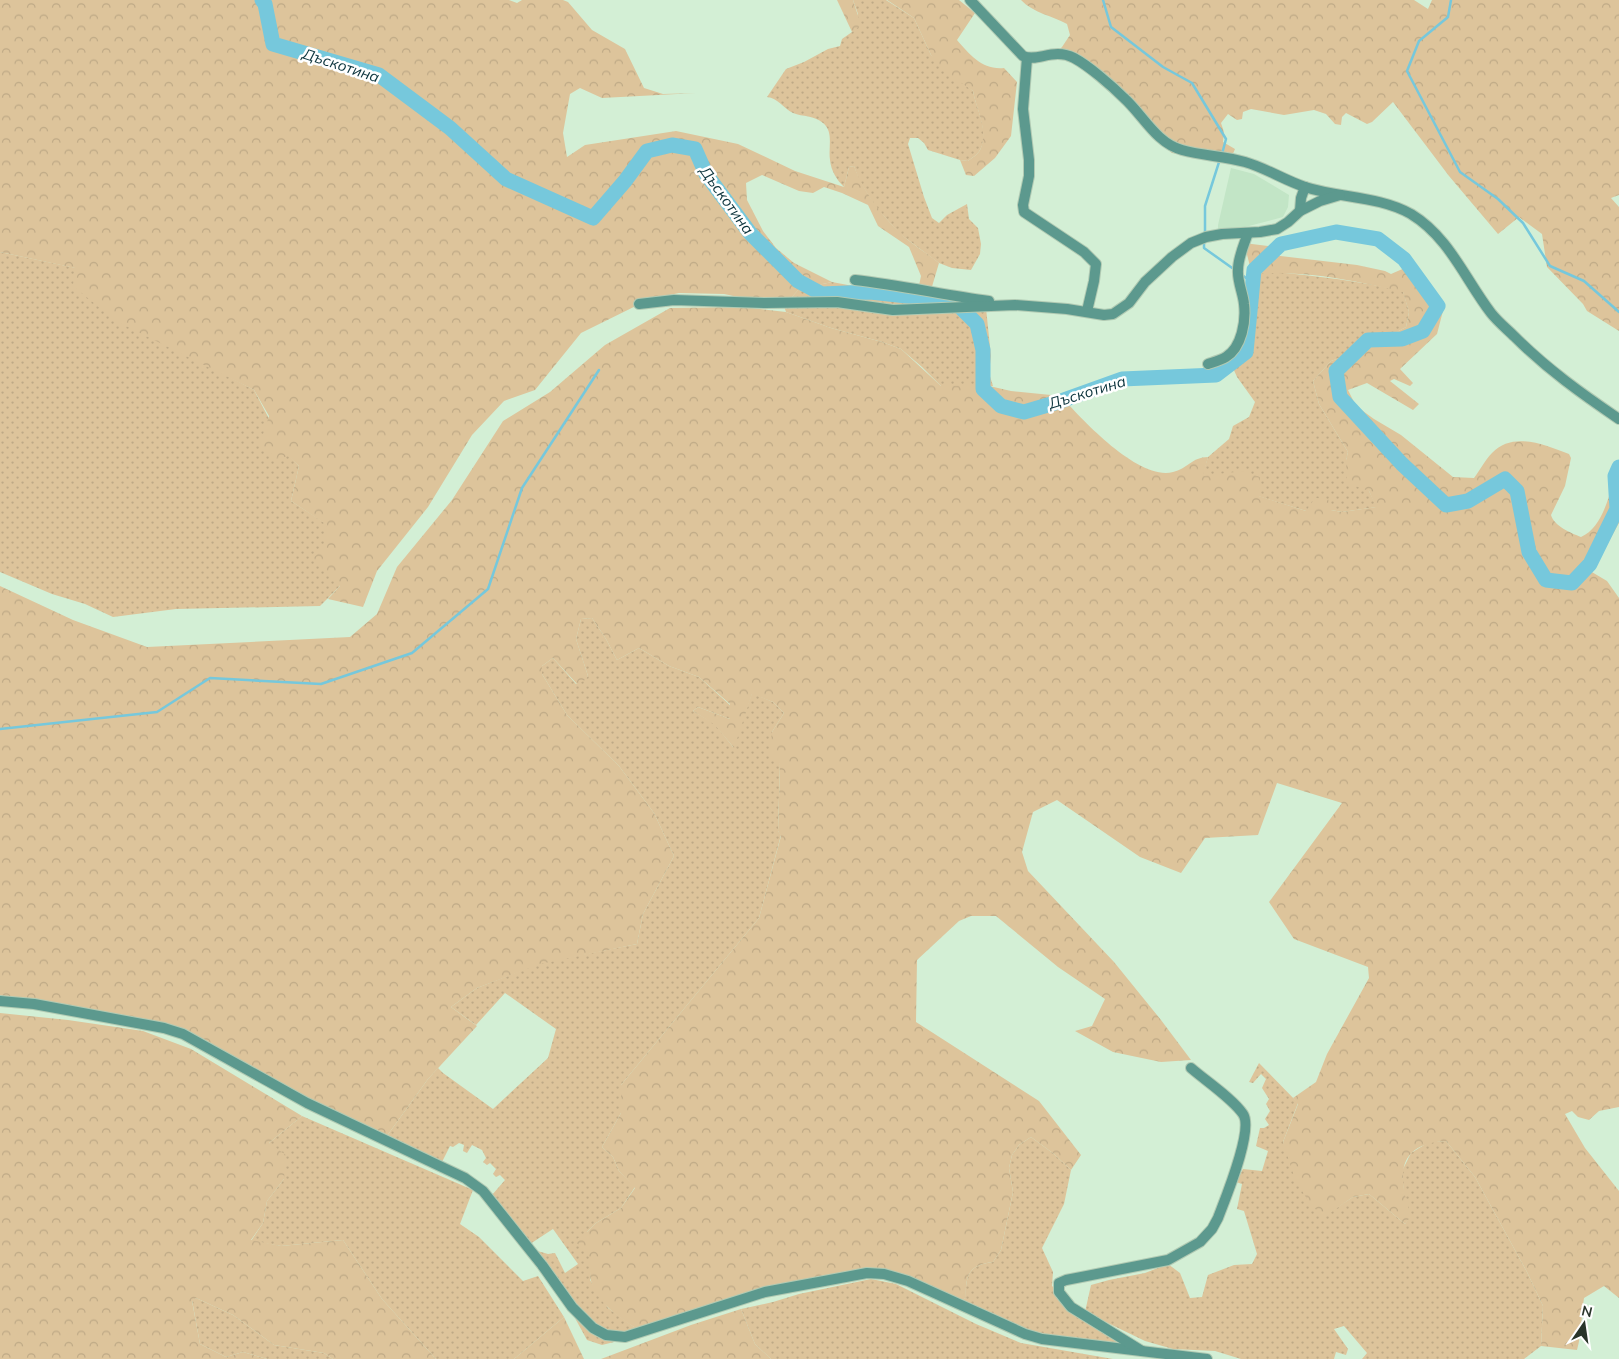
<svg xmlns="http://www.w3.org/2000/svg" width="1619" height="1359" viewBox="0 0 1619 1359" font-family="Mulish,sans-serif">
  <style>
    .built { fill: #c2e5c6 }
    .grass { fill: url(#grass-dots) }
    .forest { fill: url(#forest-crowns) }
    .lines { fill: none; stroke-linecap: round; stroke-linejoin: round }
    .stream { stroke: #76c8dc; stroke-width: 2.5 }
    .river { stroke: #76c8dc; stroke-width: 15 }
    .minor-casing { stroke: #b1cab3; stroke-width: 12 }
    .minor { stroke: #5c998e; stroke-width: 10 }
    .labels { text-anchor: middle; dominant-baseline: central; stroke-width: 5; stroke-linejoin: round; paint-order: stroke }
    .water-label { font-size: 15px; font-style: italic; fill: #0b333c; stroke: #fff }
  </style>
  <defs>
    <pattern id="grass-dots" width="8" height="8" patternUnits="userSpaceOnUse" patternTransform="scale(1.25)"><rect width="8" height="8" fill="#ddc49b"/><path d="M2 2h.1M6 6h.1" fill="none" stroke="#bea986" stroke-width="1.8" stroke-linecap="round"/></pattern>
    <pattern id="forest-crowns" width="20" height="18" patternUnits="userSpaceOnUse" patternTransform="scale(1.25)"><rect width="20" height="18" fill="#ddc49b"/><path d="M2 6a3 3 0 1 1 6 0M12 15a3 3 0 1 1 6 0" fill="none" stroke="#bea986"/></pattern>
  </defs>
  <rect width="100%" height="100%" fill="#d3efd5"/>
  <polygon class="built" points="1231,168 1254,174 1289,195 1288,207 1283,217 1218,234 1218,225"/>
  <g class="grass">
    <path d="M853 0H886L914 18 931 55 973 91C976 109 990 131 980 150 978 154 972 158 968 161L960 160 928 150 924 143 918 138H910L908 144 924 197 932 218 939 223 947 215 967 204 969 219 978 228 981 244 980 254 971 270 952 268 939 263 900 234 875 206 859 180 854 166 849 167 844 187C837 180 831 171 830 160 828 147 834 132 823 123 814 115 803 117 793 113 783 108 778 98 767 97L786 69 804 62 828 49 840 46 842 39 852 32 858 14Z"/>
    <path d="M0 252 76 268 207 365 254 390 288 455 299 466 291 501 328 525C317 545 333 567 340 586L320 606 176 609 113 617 85 604 52 594 0 572Z"/>
    <path d="M1274 272C1318 276 1360 281 1403 291L1409 312 1406 327 1365 349 1331 361 1313 381 1319 404 1348 452 1346 460 1369 491 1377 507 1342 512 1331 510 1306 511 1258 496 1259 477 1202 476 1208 457 1229 439 1233 426 1249 417 1255 402 1237 377 1233 368 1246 351 1247 295 1252 274Z"/>
    <polygon points="832,282 853,286 871,284 918,290 927,298 986,308 991,356 989,373 993,386 941,386 922,367 901,349 882,342 831,328 786,312 784,306 799,289"/>
    <polygon points="592,618 606,639 617,660 639,648 669,666 699,677 730,705 730,719 698,707 693,711 715,724 733,747 752,693 773,702 784,713 772,732 780,764 778,831 781,835 759,918 621,1085 621,1113 602,1147 613,1157 619,1171 635,1187 621,1208 596,1223 587,1232 589,1253 592,1264 590,1280 608,1308 634,1327 635,1332 630,1338 602,1345 587,1340 547,1267 534,1250 548,1254 555,1253 565,1273 578,1264 553,1229 530,1244 492,1195 505,1180 500,1175 496,1177 493,1174 496,1169 490,1163 487,1165 483,1162 486,1158 482,1150 472,1145 467,1153 463,1151 464,1145 459,1143 453,1147 450,1146 442,1162 384,1140 428,1079 438,1068 443,1073 493,1109 548,1058 556,1029 505,993 476,1025 451,1007 477,988 540,963 637,944 643,914 674,856 654,813 619,766 567,715 542,674 542,666 553,658 576,684 588,676 576,639 581,619"/>
    <polygon points="1259,1063 1298,1103 1283,1142 1324,1216 1353,1197 1369,1194 1405,1224 1410,1216 1404,1196 1402,1171 1411,1153 1429,1142 1446,1141 1475,1177 1527,1272 1543,1306 1541,1346 1524,1359 1362,1359 1367,1353 1344,1326 1334,1329 1348,1349 1346,1355 1336,1352 1334,1359 1241,1359 1215,1351 1173,1349 1145,1341 1085,1312 1091,1285 1109,1280 1145,1273 1168,1264 1180,1273 1190,1298 1202,1297 1208,1275 1234,1265 1252,1264 1257,1254 1244,1211 1237,1209 1242,1184 1236,1182 1243,1169 1262,1171 1268,1151 1256,1146 1260,1128 1264,1128 1269,1125 1265,1119 1270,1111 1266,1104 1269,1099 1262,1088 1266,1079 1261,1074 1253,1083 1249,1082"/>
    <polygon points="302,1116 473,1190 460,1224 479,1237 523,1281 538,1276 564,1317 514,1359 436,1359 382,1299 343,1240 281,1246 251,1241 263,1223 267,1201 284,1179 269,1143"/>
    <path d="M1031 1137 1054 1154 1071 1170 1064 1204 1042 1248 1053 1272 1052 1286 1058 1291 1068 1311 1099 1327 1141 1345 1059 1343 956 1303 966 1298C965 1275 969 1265 993 1262L1001 1250 1013 1192 1009 1168 1012 1155 1019 1145Z"/>
    <polygon points="871,1279 896,1284 976,1324 1021,1343 1113,1359 771,1359 755,1344 741,1309 773,1302 799,1294"/>
    <polygon points="196,1298 233,1315 274,1345 324,1353 333,1359 267,1359 243,1352 226,1357 200,1344 192,1300"/>
  </g>
  <g class="forest">
    <path d="M0 0H509L517 3 522 0H563L568 2 592 30 625 49 644 88 663 94 696 93 602 98 580 88 570 94 563 133 567 157 585 145 676 131 738 144 795 171 844 187 849 167 854 166C863 191 880 213 899 232 910 243 927 253 939 263L931 290H918L921 276 909 247 878 226 868 205 842 193 824 187 813 193 799 191 762 175 746 183 747 200 763 231 776 248 794 263 832 282 799 289 784 306 724 294 679 293 650 299 581 333 535 390 504 401 472 435 428 507 377 571 363 607 328 599 340 586 312 559 324 548V531L327 525 291 501 299 466 288 456 278 459 267 450 259 447 269 416 254 390 116 321 73 286 75 268 0 252Z"/>
    <polygon points="837,0 853,0 861,25 852,32"/>
    <path d="M887 0H959L975 13 957 40C970 55 982 70 1004 68L1017 82 1011 136 995 158 974 176 966 175 960 160 968 161C972 158 978 154 980 150 989 131 976 109 973 91L940 68 931 55 914 18Z"/>
    <path d="M1021 0H1414L1428 9 1432 0H1619V195L1611 198 1619 207V331L1587 311 1583 304 1547 267 1542 234 1519 217 1498 234 1449 176 1393 102 1372 122 1367 124 1346 113 1342 117 1341 125 1335 124 1326 114 1314 110 1284 115 1251 109 1243 112 1242 119 1237 120 1228 114 1221 123 1224 132 1223 142 1235 149 1229 163 1172 153 1153 138 1118 97 1080 59 1056 53 1062 47 1070 35 1067 24C1053 16 1033 13 1021 0Z"/>
    <path d="M1244 243 1268 246 1272 255 1357 265 1385 271 1391 274 1407 267 1417 270 1444 307 1437 334 1400 369 1413 383 1410 386 1394 379 1390 381 1419 404 1413 410 1367 383 1348 390 1356 406 1374 419 1401 435 1453 477 1474 478C1480 470 1485 460 1492 453 1513 431 1545 445 1569 454L1571 458 1565 486 1551 515C1554 526 1571 533 1581 537 1606 526 1611 485 1619 462V523L1608 543 1602 551 1589 561 1580 565 1607 581 1619 598V1107L1599 1111 1589 1120 1578 1117 1572 1111 1565 1114 1585 1148 1619 1191V1298L1604 1286 1584 1298C1581 1315 1582 1333 1577 1350L1541 1346 1543 1306 1527 1272 1475 1177 1446 1141C1395 1144 1398 1177 1411 1216L1405 1224 1369 1194 1353 1197 1324 1217 1310 1204 1295 1179 1283 1142 1298 1104 1293 1098 1316 1082 1327 1054 1369 978 1368 967 1294 939 1269 902 1342 803 1277 783 1258 835 1205 838 1181 873 1140 857 1057 800 1033 812 1022 852 1028 871 1114 962 1161 1020 1191 1060 1161 1062 1113 1052 1075 1031 1092 1026 1105 999 1058 967 996 916H971L959 921 917 960 916 1022 1039 1101 1081 1155 1071 1170 1054 1154 1031 1137 1019 1145 1012 1155 1009 1168 1013 1192 1001 1250 993 1262C969 1265 965 1275 966 1298L956 1303 866 1268 635 1332 634 1327C616 1315 598 1303 591 1281 589 1276 591 1271 591 1266 591 1254 583 1248 574 1241L587 1232 596 1223 621 1208 635 1188 619 1171 613 1157 602 1147 621 1113V1085L759 918 781 836 778 831 780 764 769 753 772 732 784 713 773 702 752 694 734 748 715 725 693 711 698 707 730 719V704L699 677 669 666 639 648 617 660 606 639 592 618 581 619 576 639 588 676 585 680 577 684 553 658 542 666V674L567 715 619 766 654 813 674 856 643 914 637 944 540 964 477 988 451 1007 477 1026 428 1079 384 1140 174 1030 0 1001V586L73 620 147 647 350 637 377 614 397 567 452 500 503 421 550 392 605 345 670 308 744 307 786 312 831 328 882 342 901 349 941 386 985 385 1011 391 1061 396C1082 420 1139 481 1173 472 1187 469 1192 457 1208 457L1203 476 1243 471 1260 477 1259 496 1306 511 1315 498 1328 499 1331 510 1342 512 1376 507 1369 491 1347 483 1346 460 1348 452 1319 404 1313 381 1331 361 1365 349 1406 327 1409 312 1403 292C1353 280 1302 270 1252 274Z"/>
    <polygon points="0,1013 68,1020 143,1031 191,1049 302,1116 269,1143 286,1155 284,1179 267,1201 263,1223 251,1240 281,1246 343,1240 382,1299 436,1359 333,1359 324,1353 274,1345 233,1315 196,1298 192,1301 200,1344 226,1357 243,1352 267,1359 0,1359"/>
    <polygon points="741,1309 755,1344 771,1359 601,1359 691,1325"/>
    <polygon points="564,1317 584,1359 514,1359"/>
  </g>
  <g class="lines">
    <g class="stream">
      <polyline points="1103,0 1111,27 1163,67 1192,83 1226,139 1222,154"/>
      <polyline points="1451,0 1448,17 1419,41 1407,71 1460,172 1498,199 1523,223 1550,266 1584,281 1619,312"/>
      <polyline points="1205,234 1205,206 1220,159"/>
      <polyline points="1204,242 1204,248 1235,270"/>
      <polyline points="1242,275 1253,283"/>
      <polyline points="0,729 157,712 210,678 321,684 412,653 488,589 522,488 599,370"/>
    </g>
    <polyline class="river" points="262,0 265,4 273,44 379,75 450,128 506,179 593,218 625,181 647,151 672,145 695,149 706,174 750,233 798,281 822,294 870,292 934,299 959,306 977,324 983,350 983,389 1001,406 1024,412 1058,402 1122,379 1216,375 1246,352 1254,270 1281,244 1336,232 1378,239 1404,259 1438,306 1423,331 1402,339 1368,340 1336,371 1340,397 1402,464 1446,505 1468,501 1505,479 1517,491 1529,552 1546,580 1572,583 1590,564 1617,509 1615,476 1619,467"/>
    <g class="minor-casing">
      <g id="minor">
        <path d="M970 0 1023 56C1037 63 1053 47 1074 58 1089 66 1112 86 1124 98 1143 115 1156 143 1182 150 1203 156 1225 156 1245 162 1266 168 1284 180 1305 187 1339 198 1379 196 1411 214 1449 237 1465 279 1491 313 1498 322 1507 329 1515 337 1547 369 1582 394 1619 419"/>
        <polyline points="1027,58 1023,109 1029,160 1029,176 1023,205 1024,212 1084,252 1096,264 1094,281 1087,311"/>
        <polyline points="1300,211 1301,198 1305,187"/>
        <path d="M855 280C900 285 944 295 989 301"/>
        <polyline points="639,304 674,300 765,303 837,302 893,310 1015,305 1067,309 1104,315 1113,314 1129,303 1145,282 1172,257 1191,243 1206,237 1222,234 1260,232 1277,229 1288,222 1300,211 1320,201 1340,195"/>
        <path d="M1208 364C1214 362 1221 360 1226 357 1242 347 1246 321 1244 304 1243 293 1237 281 1238 270 1238 257 1244 245 1248 233"/>
        <polyline points="0,1001 34,1004 164,1028 183,1034 307,1103 465,1178 483,1191 542,1265 572,1307 593,1328 606,1335 625,1337 765,1292 867,1273 884,1274 908,1281 1025,1334 1042,1339 1207,1359"/>
        <path d="M1142 1351 1071 1307 1059 1292V1283L1066 1280 1168 1260 1200 1242 1212 1229 1218 1218C1225 1199 1254 1130 1243 1114 1233 1099 1206 1081 1191 1068"/>
      </g>
    </g>
    <use href="#minor" class="minor"/>
  </g>
  <g class="labels">
    <g class="water-label">
      <text transform="translate(341 65) rotate(18)">Дъскотина</text>
      <text transform="translate(727 200) rotate(54)">Дъскотина</text>
      <text transform="translate(1087 392) rotate(-17)">Дъскотина</text>
    </g>
  </g>
  <g transform="translate(1584 1324) rotate(13)" stroke="#ffffff" stroke-width="4" paint-order="stroke">
  <path d="M0-4L9 19L0 12L-9 19Z" fill="#29342a"/>
  <text y="-8" font-size="14" font-weight="bold" text-anchor="middle" fill="#29342a">N</text>
  </g>
</svg>
